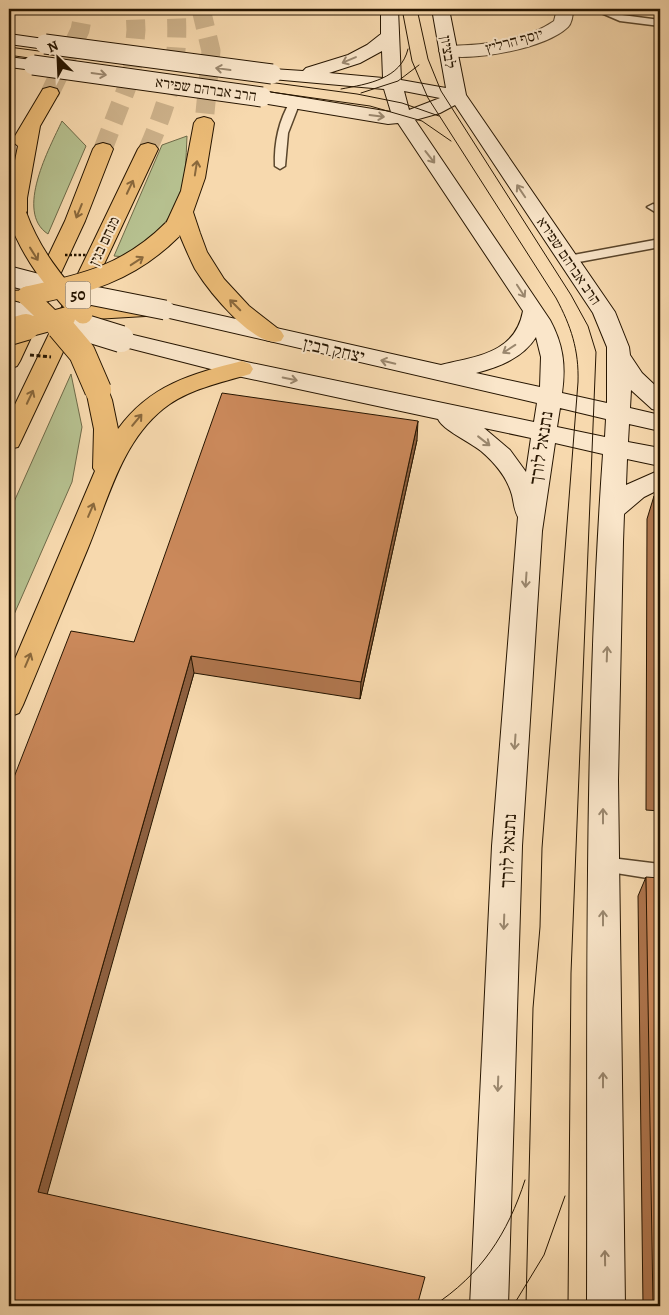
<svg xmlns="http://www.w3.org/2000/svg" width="669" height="1315" viewBox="0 0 669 1315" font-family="Alegreya,'Frank Ruhl Libre',serif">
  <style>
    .green { fill: #b6c08f; stroke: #6e6a48 }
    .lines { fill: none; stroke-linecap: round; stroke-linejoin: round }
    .highway-tunnel { stroke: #cdb28b; stroke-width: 19; stroke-dasharray: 19 10; stroke-linecap: butt }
    .lane-casing { stroke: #5a462c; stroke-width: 3 }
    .street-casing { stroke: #5a462c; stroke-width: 2 }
    .secondary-casing { stroke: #261500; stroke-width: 2 }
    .highway-casing { stroke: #261500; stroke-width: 2 }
    .lane { fill: #fae6ca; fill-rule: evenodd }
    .street { fill: #fae6ca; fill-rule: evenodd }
    .secondary { fill: #fae6ca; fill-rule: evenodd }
    .highway { fill: #ecbc77; fill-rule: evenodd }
    .tram { stroke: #261500; stroke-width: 1 }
    .secondary-bridge-far1-casing { stroke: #261500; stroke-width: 21; stroke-linecap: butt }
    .secondary-bridge-casing { stroke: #261500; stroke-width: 28; stroke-linecap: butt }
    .highway-bridge-far1-casing { stroke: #261500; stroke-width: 21; stroke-linecap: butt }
    .highway-bridge-casing { stroke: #261500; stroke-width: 28; stroke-linecap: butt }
    .path-bridge-far1 { stroke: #261500; stroke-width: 2.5; stroke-dasharray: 2.5 2; stroke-linecap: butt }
    .path-bridge { stroke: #261500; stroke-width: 3; stroke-dasharray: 4 2.5; stroke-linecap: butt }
    .secondary-bridge-far1 { stroke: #fae6ca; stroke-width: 19 }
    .secondary-bridge { stroke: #fae6ca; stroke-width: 26 }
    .highway-bridge-far1 { stroke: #ecbc77; stroke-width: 19 }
    .highway-bridge { stroke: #ecbc77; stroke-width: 26 }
    .wall { fill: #af764e; stroke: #261500 }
    .shaded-wall { fill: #8e6040; stroke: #261500 }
    .building { fill: #cb895b; stroke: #261500 }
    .oneway { stroke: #9b886f }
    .oneway2 { stroke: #89683c }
    .labels { text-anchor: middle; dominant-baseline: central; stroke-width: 4; stroke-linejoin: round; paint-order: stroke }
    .far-street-label { font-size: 15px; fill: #261500; stroke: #fae6ca }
    .shield { fill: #fae6ca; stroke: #66543d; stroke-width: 1 }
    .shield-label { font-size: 16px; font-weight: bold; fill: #261500 }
    .street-label { font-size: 18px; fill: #261500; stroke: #fae6ca }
  </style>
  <rect width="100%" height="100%" fill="#f7d9ae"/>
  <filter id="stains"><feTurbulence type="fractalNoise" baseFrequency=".004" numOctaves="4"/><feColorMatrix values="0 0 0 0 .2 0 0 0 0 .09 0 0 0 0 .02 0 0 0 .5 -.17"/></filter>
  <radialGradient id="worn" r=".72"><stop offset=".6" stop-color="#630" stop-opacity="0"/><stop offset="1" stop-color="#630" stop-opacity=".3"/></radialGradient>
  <g class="green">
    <path d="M62 121 86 146 48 234C14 212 50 147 62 121Z"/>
    <path d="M187 136C186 157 186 182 178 201 168 225 146 243 126 257L114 256 162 145Z"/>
    <polygon points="71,374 82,427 72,482 9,626 9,513"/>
  </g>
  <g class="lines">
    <g class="highway-tunnel">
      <polyline points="201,9 211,51 204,123"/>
      <polyline points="50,93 80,30 84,9"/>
      <polyline points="103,149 132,74 136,30 135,9"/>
      <path d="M148 149C169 100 180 63 176 9"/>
    </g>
    <g class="lane-casing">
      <g id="lane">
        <polygon points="592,9 605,9 622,15 660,20 660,26 620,21"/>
        <path d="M295 99 300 102 288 133 285 166 280 169 275 166C274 143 279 120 291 100Z"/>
        <polygon points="653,204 660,207 660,215 647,207"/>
        <polygon points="660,239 660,247 568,264 562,260 568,256"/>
        <polygon points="603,857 660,864 660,880 597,870 595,865 597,860"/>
      </g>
    </g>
    <g class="street-casing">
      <path id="street" d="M557 9H573C573 14 572 23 568 27 545 49 471 62 442 55L439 51 442 47 448 46C485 45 523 42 554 21Z"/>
    </g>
    <g class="secondary-casing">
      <g id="secondary">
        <path d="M381 9H398L401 80 446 88 432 9H449L466 95 615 312 629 347 630 355 642 373 660 390V411L652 409 631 390 630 408 660 415V431L629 424 628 442 660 448V466L627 459 626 485 660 470V489L644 497 624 514 623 542 618 780 625 1306H587C588 1022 583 737 603 454L555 443 542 531 522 846 508 1306H470L492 846 518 517C514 510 514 503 512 495 507 477 495 463 481 451 470 442 443 430 438 419L242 377 113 344 110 339 113 334 121 332 242 361 534 422 537 403 165 317 157 315 154 310 157 305 165 303 441 365C476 356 515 354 523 311L398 123 388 124 262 103 255 101 253 97 255 93 262 91 391 112 384 89 272 79 266 78 263 74 266 70 272 69 303 71 306 68 348 55 367 45 381 34ZM382 51 383 78 329 73 360 63ZM404 91 440 98 409 110ZM455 105 593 313 607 347V403L562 393C566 365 563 344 550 320L415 120 440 113ZM536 337 541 357 540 387 476 373C499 367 523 358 536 337ZM560 408 606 419 605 437 557 427ZM484 428 531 438 526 472 510 450Z"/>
        <polygon points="9,34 51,40 54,44 51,48 45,49 9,44"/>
        <polygon points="9,57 39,61 42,65 39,69 33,70 9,67"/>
      </g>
    </g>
    <g class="highway-casing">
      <g id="highway">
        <polygon points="50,87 57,89 59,93 40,126 27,198 27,215 24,219 17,221 10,219 9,189 18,146 12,141 43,89"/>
        <path d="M204 117 211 119 214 123 205 178 193 212 200 233 207 252 224 279 249 306 281 331 284 336 281 341C254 349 208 290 195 269 189 257 184 245 179 233L167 232 164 228 181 191 194 123 197 119Z"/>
        <polygon points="103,143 110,145 113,149 85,221 20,361 17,366 9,369 9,338 25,303 9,305 9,291 32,290 65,221 93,149 96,145"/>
        <path d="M148 143 155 145 158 149 84 307C109 304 137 298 162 305L165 310 162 315 78 320 21 441 18 447 9 449V417L138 149 141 145Z"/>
        <path d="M242 361 250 364 253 369 250 374C220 383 188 389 163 409 121 443 108 500 88 548 66 600 45 653 23 705L19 713 9 717V673L95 471 93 468 94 429 86 390 90 384 98 382 106 384 112 400 118 429C150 385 191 374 242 361Z"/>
      </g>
    </g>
    <use href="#lane" class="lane"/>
    <use href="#street" class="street"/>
    <use href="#secondary" class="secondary"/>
    <use href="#highway" class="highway"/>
    <g class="tram">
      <path d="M402 9 412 61 428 98 556 298C571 326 579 350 578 382L542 848 540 927 533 1008 526 1306"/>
      <polyline points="417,9 428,59 441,91 571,295 588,326 596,352 571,973 568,1306"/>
      <polyline points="9,47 357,94 402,103 439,116"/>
      <polyline points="15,56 370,106 422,121 451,141"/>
      <path d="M341 89C368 84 401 79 408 49"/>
      <polyline points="361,93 398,81 419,65"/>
      <path d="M433 1306C481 1275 508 1233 525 1180"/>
      <polyline points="513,1306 544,1255 565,1196"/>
    </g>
    <g class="secondary-bridge-far1-casing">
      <g id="secondary-bridge-far1">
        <polyline points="45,44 272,74"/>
        <polyline points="33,65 262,97"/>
        <polyline points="9,276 59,289 165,310"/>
        <polyline points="9,310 86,329"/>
      </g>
    </g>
    <g class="secondary-bridge-casing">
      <polyline id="secondary-bridge" points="82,327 121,339"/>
    </g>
    <g class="highway-bridge-far1-casing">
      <g id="highway-bridge-far1">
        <path d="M17 215C31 254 55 284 83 314"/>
        <path d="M27 296C85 284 129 273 172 230"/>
        <polyline points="27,296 61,329"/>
        <polyline points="21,329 66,317"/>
      </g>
    </g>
    <g class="highway-bridge-casing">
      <g id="highway-bridge">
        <polyline points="60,327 82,353 98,390"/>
        <polyline points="9,332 26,327"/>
      </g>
    </g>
    <polyline class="path-bridge-far1" points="65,255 86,255"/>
    <polyline class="path-bridge" points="30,355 51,357"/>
    <use href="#secondary-bridge-far1" class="secondary-bridge-far1"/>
    <use href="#secondary-bridge" class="secondary-bridge"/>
    <use href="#highway-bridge-far1" class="highway-bridge-far1"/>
    <use href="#highway-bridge" class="highway-bridge"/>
  </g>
  <g class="wall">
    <polygon points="417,440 360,699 194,673 9,1306 134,642"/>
    <polygon points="654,496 660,497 660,811 646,810 647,519"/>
    <polygon points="646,877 660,1306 643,1306 638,896"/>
  </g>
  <g class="shaded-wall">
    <polygon points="418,421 417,440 360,699 361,682"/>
    <polygon points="191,656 194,673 45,1202 38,1192"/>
  </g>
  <g class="building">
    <polygon points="222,393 418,421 361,682 191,656 38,1192 425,1277 417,1306 9,1306 9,790 71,631 134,642"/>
    <polygon points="654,496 660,497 660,790 655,790"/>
    <polygon points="646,877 660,878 660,1306 653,1306"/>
  </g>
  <defs><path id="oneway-shaft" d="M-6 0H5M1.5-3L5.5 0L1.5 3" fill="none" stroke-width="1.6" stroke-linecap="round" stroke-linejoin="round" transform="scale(1.25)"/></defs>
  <g class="oneway">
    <use href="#oneway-shaft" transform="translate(349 60) rotate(157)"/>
    <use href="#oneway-shaft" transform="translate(223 69) rotate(-172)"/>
    <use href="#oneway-shaft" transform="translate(99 74) rotate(8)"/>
    <use href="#oneway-shaft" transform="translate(377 116) rotate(7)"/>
    <use href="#oneway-shaft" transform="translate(430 157) rotate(52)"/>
    <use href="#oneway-shaft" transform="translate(521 191) rotate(-124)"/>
    <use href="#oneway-shaft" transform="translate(521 291) rotate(57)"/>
    <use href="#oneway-shaft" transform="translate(509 349) rotate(147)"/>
    <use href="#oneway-shaft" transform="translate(388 362) rotate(-167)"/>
    <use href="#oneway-shaft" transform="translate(290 379) rotate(12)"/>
    <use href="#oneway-shaft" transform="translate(484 441) rotate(38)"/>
    <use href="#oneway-shaft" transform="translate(526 580) rotate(94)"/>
    <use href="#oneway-shaft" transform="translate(607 654) rotate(-88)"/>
    <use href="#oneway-shaft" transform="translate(515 742) rotate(94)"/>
    <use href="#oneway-shaft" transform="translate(603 816) rotate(-90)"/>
    <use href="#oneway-shaft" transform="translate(603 918) rotate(-90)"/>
    <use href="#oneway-shaft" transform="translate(504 922) rotate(92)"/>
    <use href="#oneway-shaft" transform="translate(603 1080) rotate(-90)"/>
    <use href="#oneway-shaft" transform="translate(498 1084) rotate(92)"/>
    <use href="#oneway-shaft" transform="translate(605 1258) rotate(-91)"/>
  </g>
  <g class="oneway2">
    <use href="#oneway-shaft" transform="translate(196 168) rotate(-81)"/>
    <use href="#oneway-shaft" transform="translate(130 187) rotate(-65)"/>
    <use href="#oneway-shaft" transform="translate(79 211) rotate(112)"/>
    <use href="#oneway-shaft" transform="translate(34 254) rotate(58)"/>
    <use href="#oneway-shaft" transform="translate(137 261) rotate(-33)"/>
    <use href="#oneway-shaft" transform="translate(235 305) rotate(-135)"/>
    <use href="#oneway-shaft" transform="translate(30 397) rotate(-65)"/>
    <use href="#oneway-shaft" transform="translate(137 420) rotate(-50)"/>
    <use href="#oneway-shaft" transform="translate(91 510) rotate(-67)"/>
    <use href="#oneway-shaft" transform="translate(28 660) rotate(-67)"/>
  </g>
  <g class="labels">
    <g class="far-street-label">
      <text transform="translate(514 41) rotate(-15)">יוסף הרליץ</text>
      <text transform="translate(448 52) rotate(81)">לבציון</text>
      <text transform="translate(206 89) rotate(8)">הרב אברהם שפירא</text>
      <text transform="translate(104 241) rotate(-65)">מנחם בגין</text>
      <text transform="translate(569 261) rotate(56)">הרב אברהם שפירא</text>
    </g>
    <rect class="shield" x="65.5" y="281.5" width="25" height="27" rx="4"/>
    <g class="shield-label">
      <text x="78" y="295">50</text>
    </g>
    <g class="street-label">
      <text transform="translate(334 350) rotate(13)">יצחק רבין</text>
      <text transform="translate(541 448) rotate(-81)">נתנאל לורך</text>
      <text transform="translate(508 851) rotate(-87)">נתנאל לורך</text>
    </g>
  </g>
  <rect width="669" height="1315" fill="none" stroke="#f7d9ae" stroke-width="30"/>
  <rect x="10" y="10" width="649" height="1295" fill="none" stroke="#261500" stroke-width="2.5"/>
  <rect x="15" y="15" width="639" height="1285" fill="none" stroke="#261500"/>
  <g transform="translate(58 58) rotate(336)" stroke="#fae6ca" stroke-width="4" paint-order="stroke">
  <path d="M0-4L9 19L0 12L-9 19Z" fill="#261500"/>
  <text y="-8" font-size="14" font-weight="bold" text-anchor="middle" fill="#261500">N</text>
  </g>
  <rect width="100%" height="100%" filter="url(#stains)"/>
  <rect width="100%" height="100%" fill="url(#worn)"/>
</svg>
